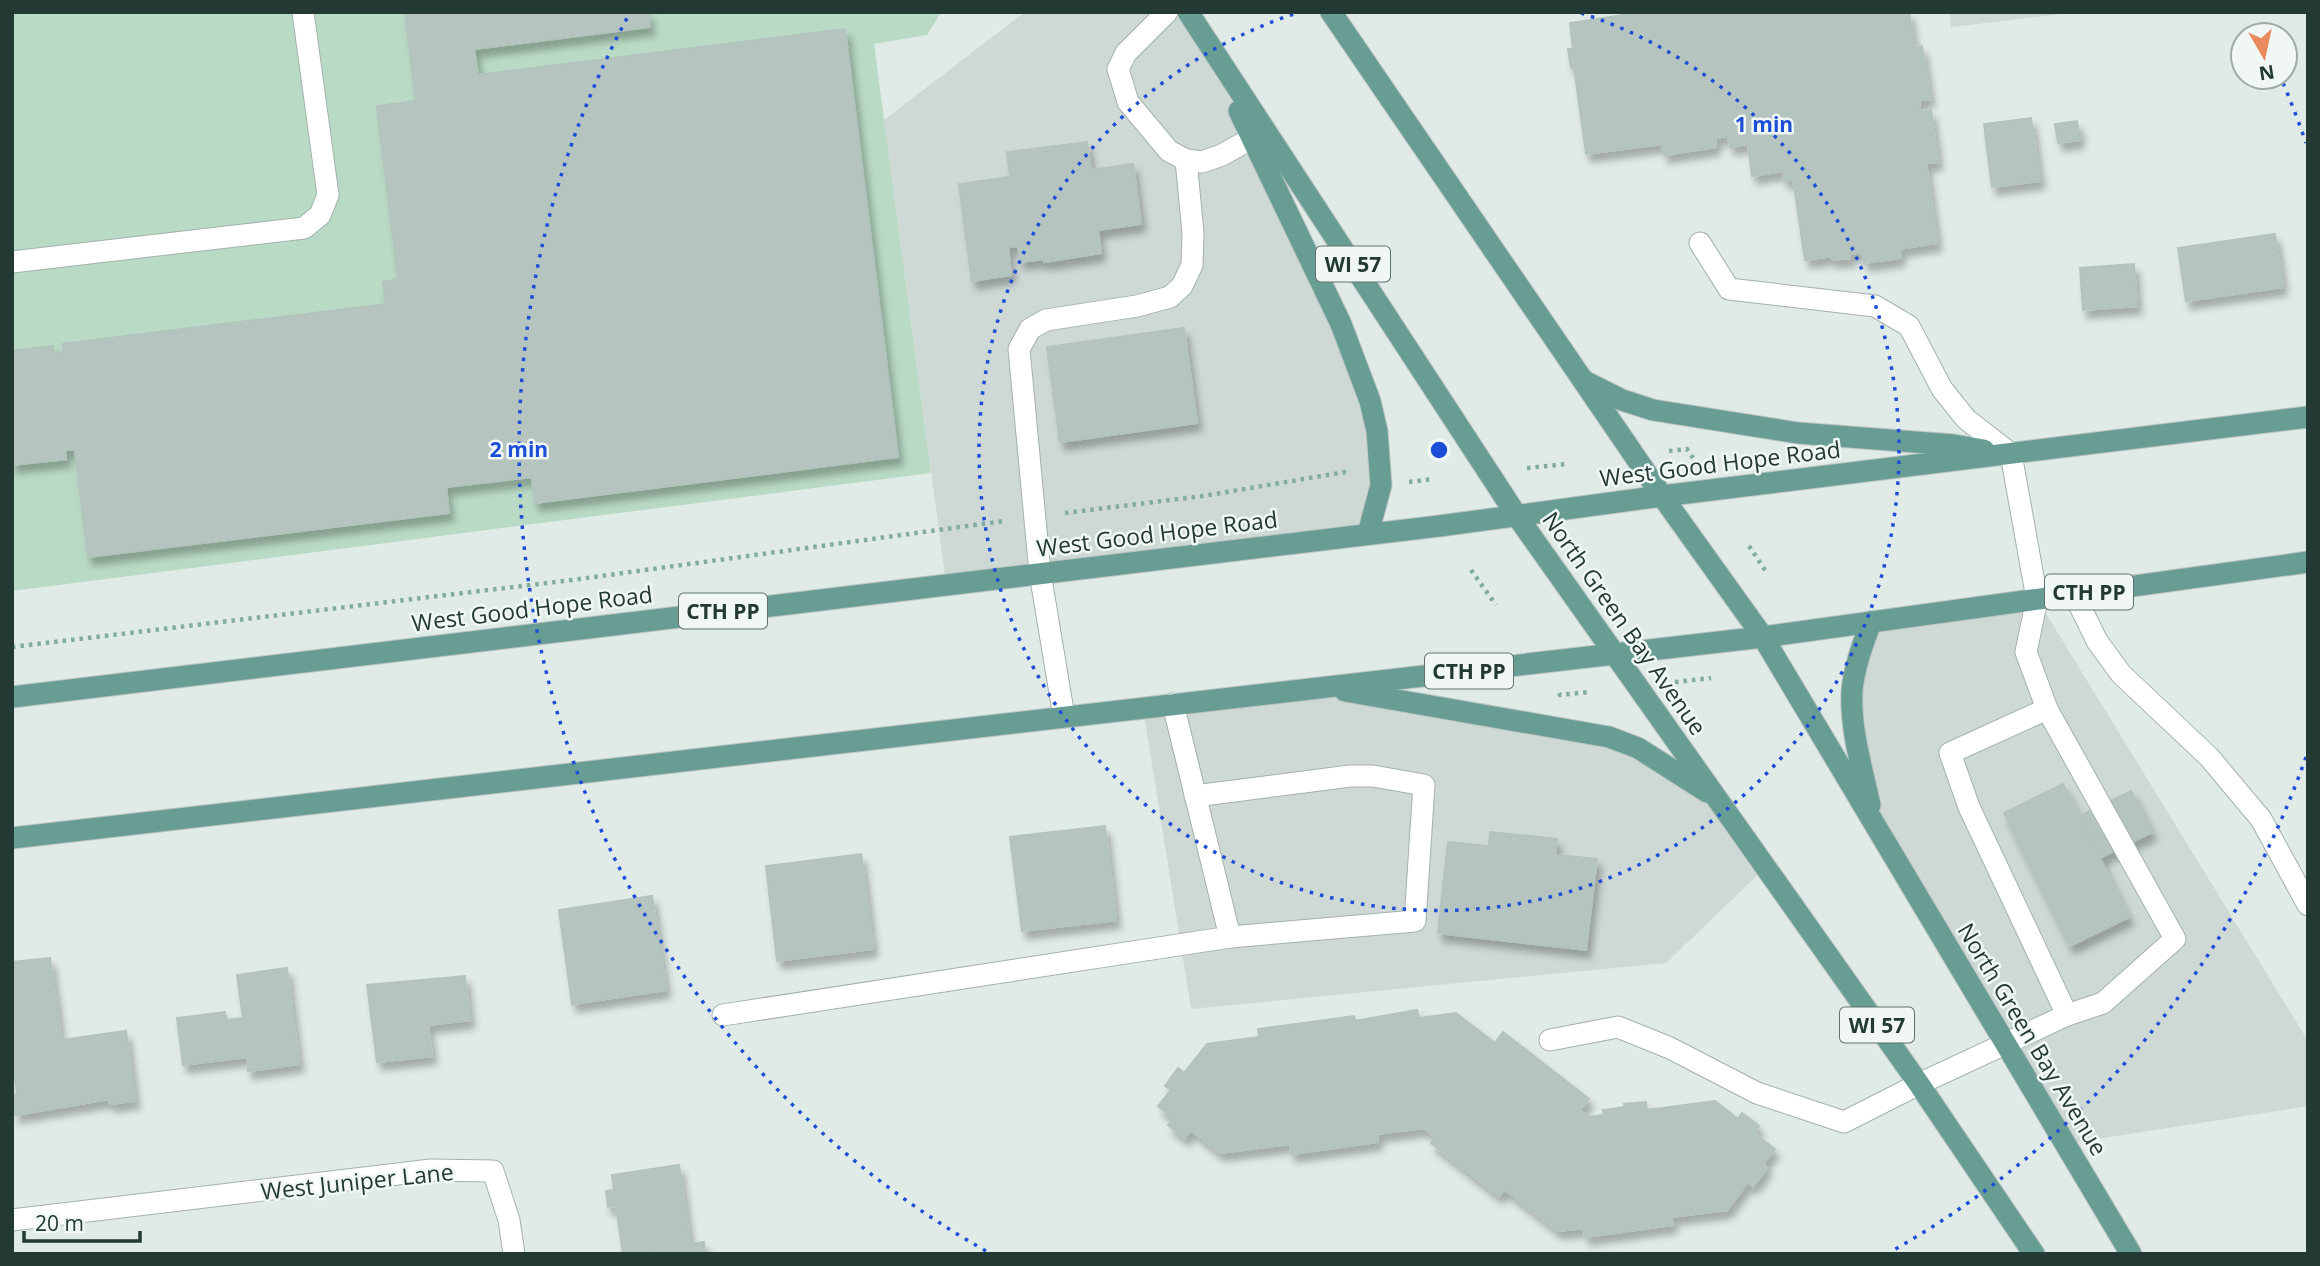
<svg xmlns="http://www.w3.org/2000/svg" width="2320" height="1266" viewBox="0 0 2320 1266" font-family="'Open Sans',sans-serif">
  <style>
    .built { fill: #ced9d5 }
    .green { fill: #b9dac5 }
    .building { fill: #b5c4bf; stroke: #b3c3bd; stroke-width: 2; filter: url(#shadow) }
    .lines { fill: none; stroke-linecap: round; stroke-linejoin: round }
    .minor-casing { stroke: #a3b1ad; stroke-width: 23 }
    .major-casing { stroke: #bdc4c2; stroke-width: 23 }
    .path { stroke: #82aca1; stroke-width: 4.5; stroke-dasharray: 3.5 5; stroke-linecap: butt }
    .minor { stroke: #fff; stroke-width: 21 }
    .major { stroke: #679d93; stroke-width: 21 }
    .ring { fill: none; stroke: #1d4ed8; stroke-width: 3.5; stroke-dasharray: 3.5 7 }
    .labels { text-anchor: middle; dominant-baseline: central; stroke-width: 5; stroke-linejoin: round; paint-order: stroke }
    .shield { fill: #f0f7f4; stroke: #60726e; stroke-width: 2 }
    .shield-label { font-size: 21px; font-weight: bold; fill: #223934 }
    .street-label { font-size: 23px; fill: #223934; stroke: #f0f7f4 }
    .centre { fill: #1d4ed8; stroke: #f0f7f4; stroke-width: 3.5 }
    .ring-label { font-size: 21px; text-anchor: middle; font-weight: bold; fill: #1d4ed8; stroke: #f0f7f4; stroke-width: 5; stroke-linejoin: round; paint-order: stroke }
  </style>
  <defs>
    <filter id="shadow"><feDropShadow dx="4.5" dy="8" stdDeviation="3.5" flood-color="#0004"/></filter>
  </defs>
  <rect width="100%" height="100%" fill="#e0eae6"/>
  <g class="built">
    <polygon points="1025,12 1188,12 1202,34 1341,324 1377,431 1368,534 946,584 884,120"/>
    <polygon points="1950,12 2080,12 1951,27"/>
    <polygon points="2037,599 2308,1041 2308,1106 2065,1144 1876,827 1856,743 1871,622"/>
    <polygon points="1322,687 1609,737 1718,798 1766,867 1666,963 1191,1009 1143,708"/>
  </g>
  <polygon class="green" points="12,12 941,12 927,35 874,44 931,473 12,591"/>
  <g class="building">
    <polygon points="405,12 648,12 650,27 474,49 478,75 845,29 898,457 535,503 532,477 446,487 449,513 88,557 75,450 65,450 66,459 12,465 12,351 53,346 53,353 63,352 63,344 386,304 383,282 398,279 377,106 416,101"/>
    <polygon points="1643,12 1909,12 1914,47 1922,46 1930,99 1919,100 1920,111 1931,110 1938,162 1926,163 1937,243 1899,249 1901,258 1864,263 1862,252 1850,254 1850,258 1833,260 1832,256 1805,260 1793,179 1784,181 1783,171 1752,176 1748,144 1730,147 1728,136 1715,138 1716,147 1664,155 1662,144 1586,154 1574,67 1571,68 1568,49 1573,49 1570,23"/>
    <polygon points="2031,118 2040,181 1992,187 1984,124"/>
    <polygon points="2077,121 2080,140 2058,143 2055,124"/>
    <polygon points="1087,142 1091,170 1133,164 1141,224 1098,230 1101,253 1076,257 1044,262 1044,259 1020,262 1018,246 1008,247 1011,275 972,281 959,184 1010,177 1007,152"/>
    <polygon points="2275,234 2283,287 2186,301 2178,248"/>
    <polygon points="2134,264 2137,306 2083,310 2080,268"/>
    <polygon points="1184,328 1197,423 1060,442 1047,347"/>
    <polygon points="2063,784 2129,917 2070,946 2004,813"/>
    <polygon points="2131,791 2152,832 2100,858 2079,816"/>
    <polygon points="1105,826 1116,920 1022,931 1010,837"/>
    <polygon points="1490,832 1557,839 1555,855 1597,859 1586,950 1438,933 1448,842 1489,846"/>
    <polygon points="861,854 873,949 777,961 766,866"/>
    <polygon points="652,896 666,990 572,1004 559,910"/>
    <polygon points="50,958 61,1040 126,1031 135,1101 110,1104 109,1099 15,1115 13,1094 17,1094 12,1058 12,962"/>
    <polygon points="287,968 299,1064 248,1071 247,1057 183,1065 177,1018 225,1012 227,1020 243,1018 237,975"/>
    <polygon points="465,976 470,1020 428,1025 432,1056 377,1062 367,985"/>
    <polygon points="1417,1010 1419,1018 1456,1013 1495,1043 1503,1032 1589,1099 1580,1110 1589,1117 1604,1115 1603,1110 1625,1107 1624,1104 1646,1102 1647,1110 1715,1101 1738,1119 1742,1113 1759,1126 1754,1133 1775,1149 1763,1164 1767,1168 1753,1186 1748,1182 1727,1210 1671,1217 1673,1225 1585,1237 1584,1228 1558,1231 1504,1189 1499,1196 1431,1143 1436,1137 1424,1128 1377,1134 1378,1142 1291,1154 1290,1144 1220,1153 1191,1130 1185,1138 1168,1125 1173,1118 1158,1106 1171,1090 1165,1086 1178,1068 1184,1073 1207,1044 1259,1037 1258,1029 1354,1016 1355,1021"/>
    <polygon points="679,1165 690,1244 704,1242 705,1254 654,1254 654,1250 623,1254 616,1206 608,1207 606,1191 614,1190 612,1175"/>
  </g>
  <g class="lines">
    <g class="minor-casing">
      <g id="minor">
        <polyline points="1167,12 1126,53 1118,69 1128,102 1169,151 1186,160 1202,162 1222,155 1252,138"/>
        <polyline points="12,262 304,228 320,215 328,195 303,12"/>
        <polyline points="2074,594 2097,641 2121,674 2209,757 2261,819 2308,905"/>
        <polyline points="2047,709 2175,939 2103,1003 2067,1015"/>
        <polyline points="1064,717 1040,573 1019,349 1030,329 1046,320 1137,306 1170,297 1182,286 1192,265 1193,233 1186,160"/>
        <polyline points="1195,796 1350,776 1373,776 1424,785 1415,921 1230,937"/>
        <polyline points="723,1015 1230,937 1173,704"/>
        <polyline points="1550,1040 1618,1027 1670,1048 1757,1093 1844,1122 1919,1084 2067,1015 1969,807 1950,753 2047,709 2026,652 2037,599 2011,454 1966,419 1942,389 1909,326 1875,306 1729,289 1700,243"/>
        <polyline points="12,1220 431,1170 493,1171 509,1220 514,1254"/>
      </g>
    </g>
    <g class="major-casing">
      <g id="major">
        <polyline points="1188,12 1517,516 1919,1084 2034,1254"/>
        <polyline points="1331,12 1662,496 1763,637 2131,1254"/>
        <polyline points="1239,111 1341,324 1370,401 1377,431 1381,485 1368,534"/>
        <polyline points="1584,381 1622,400 1653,410 1798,433 1954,445 1984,450"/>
        <polyline points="1345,691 1609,737 1638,748 1707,792"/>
        <polyline points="12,697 1439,526 1662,496 2308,417"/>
        <path d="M1870 805C1862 768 1850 729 1852 691 1854 667 1863 644 1871 622"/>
        <polyline points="12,838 1763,637 2308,562"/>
      </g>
    </g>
    <g class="path">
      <polyline points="1669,451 1687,449 1695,461"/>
      <polyline points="1527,468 1566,464"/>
      <polyline points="1409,482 1433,479"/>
      <polyline points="1065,513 1203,496 1351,471"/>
      <polyline points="1749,546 1767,573"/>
      <polyline points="1471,570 1496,605"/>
      <polyline points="12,647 572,580 1004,521"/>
      <polyline points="1675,682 1711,678"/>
      <polyline points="1559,693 1560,695 1588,692"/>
    </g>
    <use href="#minor" class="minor"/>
    <use href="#major" class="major"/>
  </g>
  <g class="ring">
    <path d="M1581 13A460 460 0 1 1 1297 13"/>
    <path d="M2306 757A920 920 0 0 1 1892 1251M986 1251A920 920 0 0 1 627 18M2283 83A920 920 0 0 1 2306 143"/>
  </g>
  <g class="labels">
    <g class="shield">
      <rect x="1316" y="246.5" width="74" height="35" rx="5"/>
      <rect x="2045" y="574.5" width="88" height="35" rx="5"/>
      <rect x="679" y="593.5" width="88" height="35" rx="5"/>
      <rect x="1425" y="653.5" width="88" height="35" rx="5"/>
      <rect x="1840" y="1007.5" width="74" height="35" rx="5"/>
    </g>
    <g class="shield-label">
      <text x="1353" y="264">WI 57</text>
      <text x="2089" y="592">CTH PP</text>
      <text x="723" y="611">CTH PP</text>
      <text x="1469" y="671">CTH PP</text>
      <text x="1877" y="1025">WI 57</text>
    </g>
    <g class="street-label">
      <text transform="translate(1720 463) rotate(-7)">West Good Hope Road</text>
      <text transform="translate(1157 533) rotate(-7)">West Good Hope Road</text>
      <text transform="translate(532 608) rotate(-7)">West Good Hope Road</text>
      <text transform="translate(1625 623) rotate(55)">North Green Bay Avenue</text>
      <text transform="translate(2033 1039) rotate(59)">North Green Bay Avenue</text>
      <text transform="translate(357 1181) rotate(-6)">West Juniper Lane</text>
    </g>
  </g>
  <circle cx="1439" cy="450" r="10" class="centre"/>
  <g class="ring-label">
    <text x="1764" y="132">1 min</text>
    <text x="519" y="457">2 min</text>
  </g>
  <rect width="2320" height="1266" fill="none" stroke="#223934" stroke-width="28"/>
  <g transform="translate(2264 56) rotate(171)"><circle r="33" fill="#f0f7f4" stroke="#9eaba7" stroke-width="2"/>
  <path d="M0-5L12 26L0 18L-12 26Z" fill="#e98a5e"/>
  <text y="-10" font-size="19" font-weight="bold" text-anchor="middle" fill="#223934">N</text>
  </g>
  <path d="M24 1231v10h116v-10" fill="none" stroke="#223934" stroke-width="3.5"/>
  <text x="35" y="1231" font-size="21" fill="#223934" stroke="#f0f7f4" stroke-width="5" paint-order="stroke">20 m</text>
</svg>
